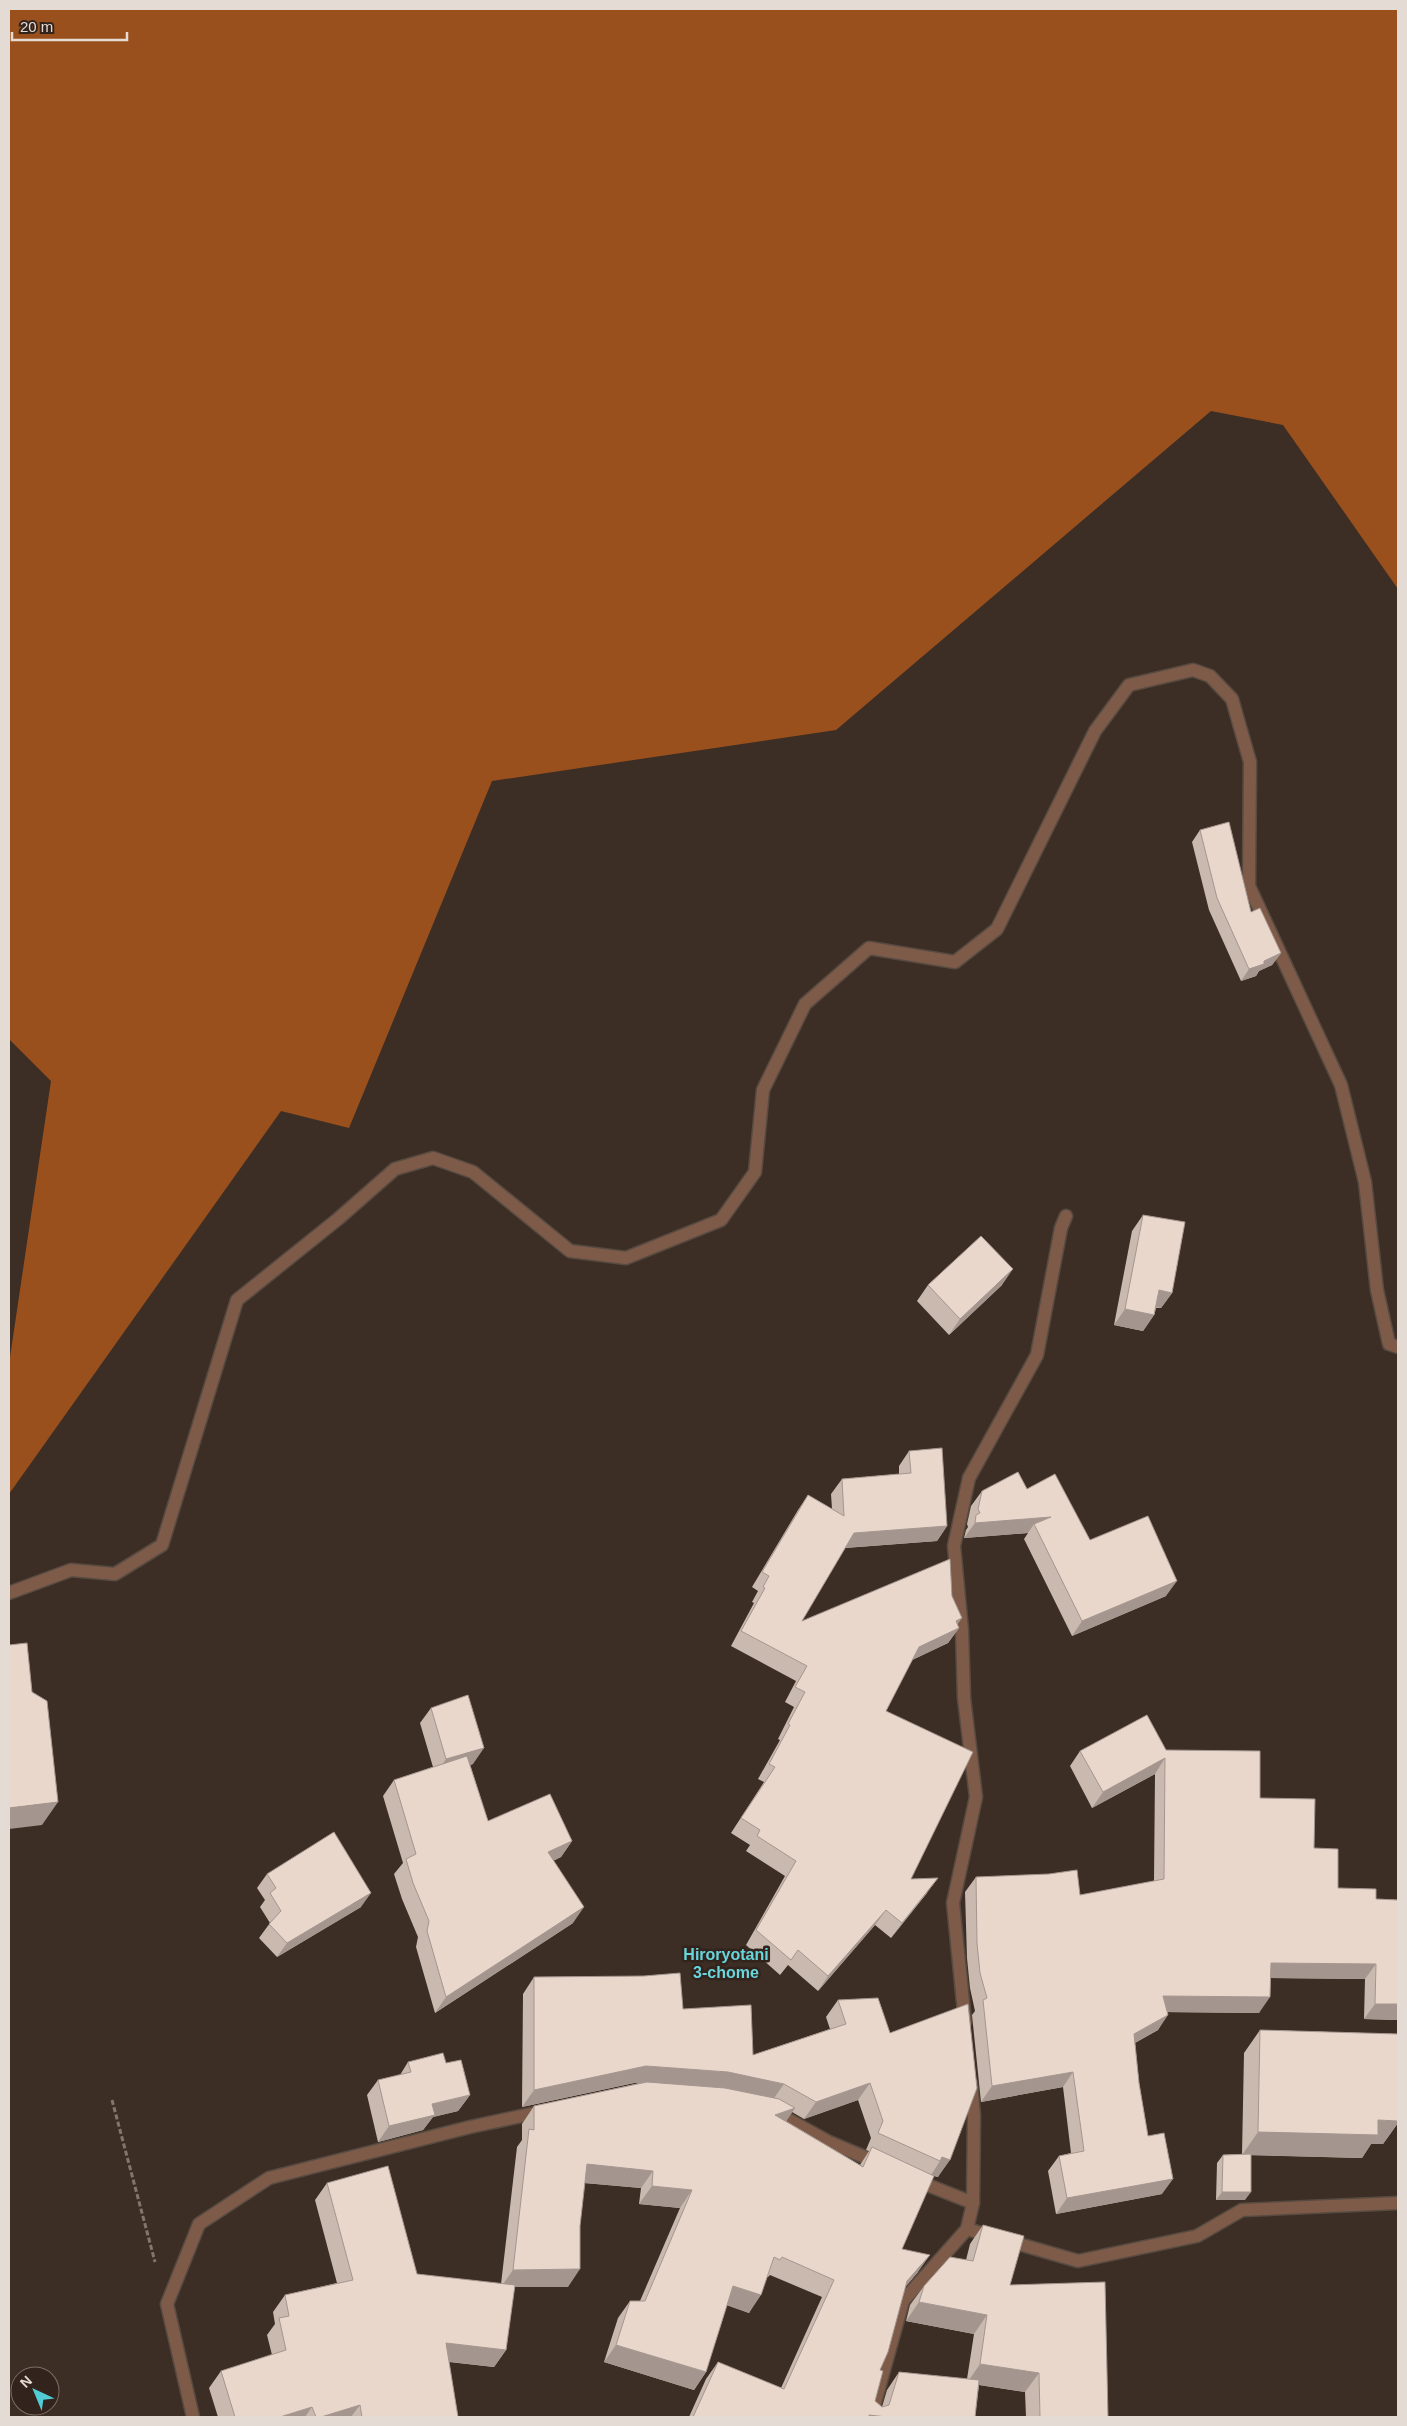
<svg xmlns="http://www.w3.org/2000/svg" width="1407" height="2426" viewBox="0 0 1407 2426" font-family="Arial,sans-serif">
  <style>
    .forest { fill: #9a501d }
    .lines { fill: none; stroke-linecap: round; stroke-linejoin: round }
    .street-casing { stroke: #574a41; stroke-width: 15 }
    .path { stroke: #81756d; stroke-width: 3; stroke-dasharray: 5 2.5; stroke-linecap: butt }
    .street { stroke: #7d5b48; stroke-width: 12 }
    .wall { fill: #c9b9af; fill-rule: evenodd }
    .shaded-wall { fill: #a4968f }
    .building { fill: #ead7cc; stroke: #a4968f }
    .labels { text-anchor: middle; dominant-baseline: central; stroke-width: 5; stroke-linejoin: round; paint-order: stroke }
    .neighbourhood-label { font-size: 16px; font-weight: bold; fill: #69d5dc; stroke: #32241c }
  </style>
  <rect width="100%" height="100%" fill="#3c2e25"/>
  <polygon class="forest" points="9,9 1398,9 1398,589 1283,425 1211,411 836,730 492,781 349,1128 281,1111 9,1494 9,1364 51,1081 9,1039"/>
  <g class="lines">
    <g class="street-casing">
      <g id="street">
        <polyline points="9,1593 71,1570 115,1574 162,1545 237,1300 338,1219 395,1169 433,1158 473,1172 570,1251 626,1258 721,1220 755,1172 763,1090 805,1004 869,948 955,962 997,929 1095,731 1129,685 1193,670 1210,676 1232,699 1250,762 1249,886 1341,1085 1365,1182 1377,1290 1389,1344 1398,1347"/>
        <polyline points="965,2022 953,1903 976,1797 964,1698 962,1630 954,1546 969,1478 1037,1355 1061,1228 1066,1216"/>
        <polyline points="773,2111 829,2142 881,2164"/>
        <polyline points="915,2180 973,2203"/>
        <polyline points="967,2229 1078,2261 1197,2236 1242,2210 1398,2203"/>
        <polyline points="193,2417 167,2304 199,2224 269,2178 470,2127 545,2111"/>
        <polyline points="871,2417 903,2301 967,2229 973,2203 974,2115 971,2084"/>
      </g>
    </g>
    <polyline class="path" points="112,2100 155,2262"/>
    <use href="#street" class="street"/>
  </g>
  <g class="wall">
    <polygon points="1200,830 1251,912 1281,953 1272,965 1259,971 1256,976 1241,981 1209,910 1192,842"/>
    <polygon points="1143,1215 1172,1293 1161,1308 1156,1308 1154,1315 1143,1331 1114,1325 1132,1231"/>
    <polygon points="928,1285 1002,1285 949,1335 917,1301"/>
    <polygon points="909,1451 947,1526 937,1541 845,1548 802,1621 952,1596 957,1625 959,1628 948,1643 912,1660 886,1711 911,1879 927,1893 891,1938 875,1925 818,1991 788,1965 780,1975 746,1945 785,1876 746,1851 750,1845 731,1833 764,1782 758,1779 780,1740 778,1739 794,1707 785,1702 796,1681 731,1646 754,1603 752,1602 758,1591 752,1587 798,1510 808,1495 832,1509 831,1494 842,1479 899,1474 899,1466"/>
    <polygon points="1027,1489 1090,1540 1166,1596 1072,1636 1024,1539 1028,1533 964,1538 966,1530 968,1527 967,1524 971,1506 982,1491"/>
    <polygon points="431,1708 473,1764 470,1765 488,1821 572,1841 561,1857 553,1861 573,1923 435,2013 416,1947 418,1937 402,1899 394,1874 403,1863 383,1796 394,1780 433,1767 420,1723"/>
    <polygon points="1166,1750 1260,1798 1314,1848 1338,1888 1376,1899 1398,1900 1398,2020 1364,2019 1365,1979 1270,1978 1259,2013 1168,2012 1158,2030 1135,2043 1139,2083 1148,2136 1162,2194 1056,2214 1048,2171 1059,2156 1071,2153 1063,2087 981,2102 972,2015 975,2011 970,1988 967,1958 965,1892 976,1877 1080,1895 1154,1881 1155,1774 1092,1808 1070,1766 1080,1751"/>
    <polygon points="267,1874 361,1907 277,1957 259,1938 270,1923 260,1907 265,1900 257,1888"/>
    <path d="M534 1977 683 2009 753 2055 830 2029 826 2017 838 2000 890 2033 968 2004 938 2177 934 2176 902 2249 918 2272 906 2286 880 2370 875 2401 882 2407 887 2390 899 2372 967 2379 974 2334 906 2321 910 2305 924 2286 966 2260 970 2244 983 2225 1010 2285 1108 2417H1026L1025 2392 979 2385 975 2417H689L706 2379 718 2362 781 2388 822 2297 770 2275 768 2277H767L749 2313 727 2305 706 2372 694 2390 604 2362 618 2318 630 2301H640L680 2208 639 2204 641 2188 584 2183 568 2287H514L506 2350 494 2367 449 2362 458 2417H218L209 2388 221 2371 272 2355 267 2335 275 2324 273 2312 285 2295 337 2283 315 2200 327 2183 417 2274 501 2284 517 2147 522 2140V2124L534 2106 640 2083H634L522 2107 523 1994ZM858 2100 871 2138 866 2150 869 2151 860 2165 786 2121 792 2112 804 2119Z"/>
    <polygon points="1260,2030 1398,2034 1398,2123 1383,2144 1371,2144 1362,2158 1251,2155 1245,2200 1216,2200 1217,2163 1223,2155 1242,2154 1244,2053"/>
    <polygon points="408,2062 446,2063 470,2095 458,2111 433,2117 423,2130 378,2142 367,2095 378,2080 400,2075"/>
  </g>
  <g class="shaded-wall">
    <polygon points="1281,953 1272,965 1259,971 1256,976 1241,981 1249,969 1264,961"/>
    <polygon points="1013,1269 1002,1285 949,1335 960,1319"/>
    <polygon points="1159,1290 1172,1293 1161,1308 1148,1306"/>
    <polygon points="1125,1309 1154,1315 1143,1331 1114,1325"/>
    <polygon points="1051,1517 1034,1524 1028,1533 964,1538 975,1523"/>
    <polygon points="947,1526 937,1541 844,1548 854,1533"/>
    <polygon points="1177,1581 1166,1596 1072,1636 1082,1621"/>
    <polygon points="962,1618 953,1631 959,1628 948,1643 908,1662 919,1647 956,1621"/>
    <polygon points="484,1748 473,1764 435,1775 446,1759"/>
    <polygon points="1165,1758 1155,1774 1092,1808 1103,1792"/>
    <polygon points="58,1802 42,1825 9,1829 9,1808"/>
    <polygon points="572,1841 561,1857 537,1868 548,1852"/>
    <polygon points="938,1878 927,1893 891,1938 902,1923"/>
    <polygon points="371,1893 361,1907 277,1957 287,1943"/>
    <polygon points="584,1907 573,1923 435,2013 446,1997"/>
    <polygon points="886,1910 875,1925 818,1991 828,1976"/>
    <polygon points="1271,1963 1376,1964 1365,1979 1260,1978"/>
    <polygon points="1163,1996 1270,1997 1259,2013 1153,2012"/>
    <polygon points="1375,2004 1398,2004 1398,2020 1364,2019"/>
    <polygon points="1168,2015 1158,2030 1123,2049 1134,2034"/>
    <polygon points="646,2066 728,2072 784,2084 772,2101 716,2089 634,2083 522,2107 534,2090"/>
    <polygon points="1073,2072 1063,2087 981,2102 992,2086"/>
    <polygon points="870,2083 858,2100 804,2119 816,2102"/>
    <polygon points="470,2095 458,2111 433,2117 423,2130 378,2142 389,2126 432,2104"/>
    <polygon points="795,2108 783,2126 775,2115"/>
    <polygon points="1378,2120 1398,2121 1398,2123 1383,2144 1371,2144 1362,2158 1242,2155 1258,2132"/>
    <polygon points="942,2157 950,2160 938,2177 931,2175 940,2161"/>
    <polygon points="587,2164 653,2171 641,2188 574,2182"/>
    <polygon points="1173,2179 1162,2194 1056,2214 1067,2198"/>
    <polygon points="652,2186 692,2190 680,2208 639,2204"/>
    <polygon points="1222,2192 1251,2192 1245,2200 1216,2200"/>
    <polygon points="930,2255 918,2272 895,2299 907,2281"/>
    <polygon points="580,2269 568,2287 501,2287 513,2270"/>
    <polygon points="733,2286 761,2295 749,2313 720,2303"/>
    <polygon points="919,2302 987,2315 974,2334 906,2321"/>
    <polygon points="446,2343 506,2350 494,2367 434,2360"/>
    <polygon points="616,2345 706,2372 694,2390 604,2362"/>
    <polygon points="980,2364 1039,2373 1025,2392 967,2383"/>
    <polygon points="360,2405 351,2417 321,2417"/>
    <polygon points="312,2407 305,2417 280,2417"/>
    <polygon points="869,2415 887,2417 868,2417"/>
  </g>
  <g class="building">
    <polygon points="1229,822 1251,912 1260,908 1281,953 1264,961 1264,964 1249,969 1217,898 1200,830"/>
    <polygon points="1143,1215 1185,1222 1172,1293 1159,1290 1154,1315 1125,1309"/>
    <polygon points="981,1236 1013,1269 960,1319 928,1285"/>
    <polygon points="942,1448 947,1526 854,1533 802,1621 950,1559 952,1596 962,1618 956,1621 959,1628 919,1647 886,1711 973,1752 911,1879 938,1878 902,1923 886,1910 828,1976 798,1950 791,1960 756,1930 796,1861 757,1836 760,1830 741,1818 775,1767 769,1764 790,1725 788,1724 805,1692 795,1687 807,1666 741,1631 765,1588 763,1587 769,1576 762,1572 808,1495 844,1516 842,1479 911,1473 909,1451"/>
    <polygon points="1018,1472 1027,1489 1055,1474 1090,1540 1148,1516 1177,1581 1082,1621 1034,1524 1051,1517 975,1523 976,1515 980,1513 978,1509 982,1491"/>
    <polygon points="27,1643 32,1692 47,1701 58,1802 9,1808 9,1645"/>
    <polygon points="468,1695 484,1748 446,1759 431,1708"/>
    <polygon points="1147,1715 1166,1750 1260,1751 1260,1798 1315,1799 1314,1848 1338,1849 1338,1888 1376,1889 1376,1899 1398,1900 1398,2004 1375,2004 1376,1964 1271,1963 1270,1997 1163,1996 1168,2015 1134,2034 1139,2083 1148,2136 1164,2133 1173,2179 1067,2198 1059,2156 1084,2151 1073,2072 992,2086 983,2000 987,1998 980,1973 977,1943 976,1877 1049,1874 1077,1870 1080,1895 1164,1879 1165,1758 1103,1792 1080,1751"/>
    <polygon points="467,1756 488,1821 550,1794 572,1841 548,1852 584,1907 446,1997 427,1931 429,1921 413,1883 406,1859 416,1854 394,1780"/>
    <polygon points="334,1832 371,1893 287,1943 269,1924 281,1911 270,1893 276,1888 267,1874"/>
    <polygon points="680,1973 683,2009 751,2005 753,2055 846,2024 838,2000 878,1998 890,2033 968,2004 977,2088 950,2160 942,2157 940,2161 878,2133 883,2121 870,2083 816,2102 784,2084 728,2072 646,2066 534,2090 534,1977 644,1976"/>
    <polygon points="1260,2030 1398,2034 1398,2121 1378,2120 1378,2135 1258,2132"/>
    <polygon points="443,2053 446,2063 461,2060 470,2095 432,2104 435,2115 389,2126 378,2080 411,2072 408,2062"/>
    <polygon points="647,2082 725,2088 779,2099 795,2108 775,2115 863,2167 872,2147 934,2176 902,2249 930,2255 907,2281 888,2352 880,2370 883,2371 875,2401 882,2407 889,2405 899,2372 979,2380 975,2417 887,2417 869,2415 869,2417 693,2417 718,2362 784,2389 834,2280 782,2257 780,2260 774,2257 761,2295 733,2286 706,2372 616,2345 630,2301 645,2301 692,2190 652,2186 653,2171 587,2164 580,2226 580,2269 513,2270 529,2129 534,2130 534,2106"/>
    <polygon points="1251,2154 1251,2192 1222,2192 1223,2155"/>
    <polygon points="388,2166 417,2274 515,2285 506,2350 446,2343 458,2417 362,2417 360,2405 321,2417 316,2417 312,2407 280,2417 235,2417 221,2371 286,2350 279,2318 289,2316 285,2295 353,2280 327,2183"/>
    <polygon points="983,2225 1024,2236 1010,2285 1105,2282 1108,2417 1040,2417 1039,2373 980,2364 987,2315 919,2302 924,2286 950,2257 973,2261"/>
  </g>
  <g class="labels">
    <g class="neighbourhood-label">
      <text x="726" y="1954">Hiroryotani<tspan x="726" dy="18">3-chome</tspan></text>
    </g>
  </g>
  <rect width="1407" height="2426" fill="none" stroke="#e5dbd5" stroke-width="20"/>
  <g transform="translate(35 2391) rotate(316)"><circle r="24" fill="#32241c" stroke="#7a6d66"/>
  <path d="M0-4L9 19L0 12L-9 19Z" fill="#51ccd4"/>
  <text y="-8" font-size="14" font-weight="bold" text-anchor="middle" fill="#e5dbd5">N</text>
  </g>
  <path d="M12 32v8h115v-8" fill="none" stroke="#e5dbd5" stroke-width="2.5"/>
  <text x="20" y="32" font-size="15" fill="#e5dbd5" stroke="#32241c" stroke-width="4" paint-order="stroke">20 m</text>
</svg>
